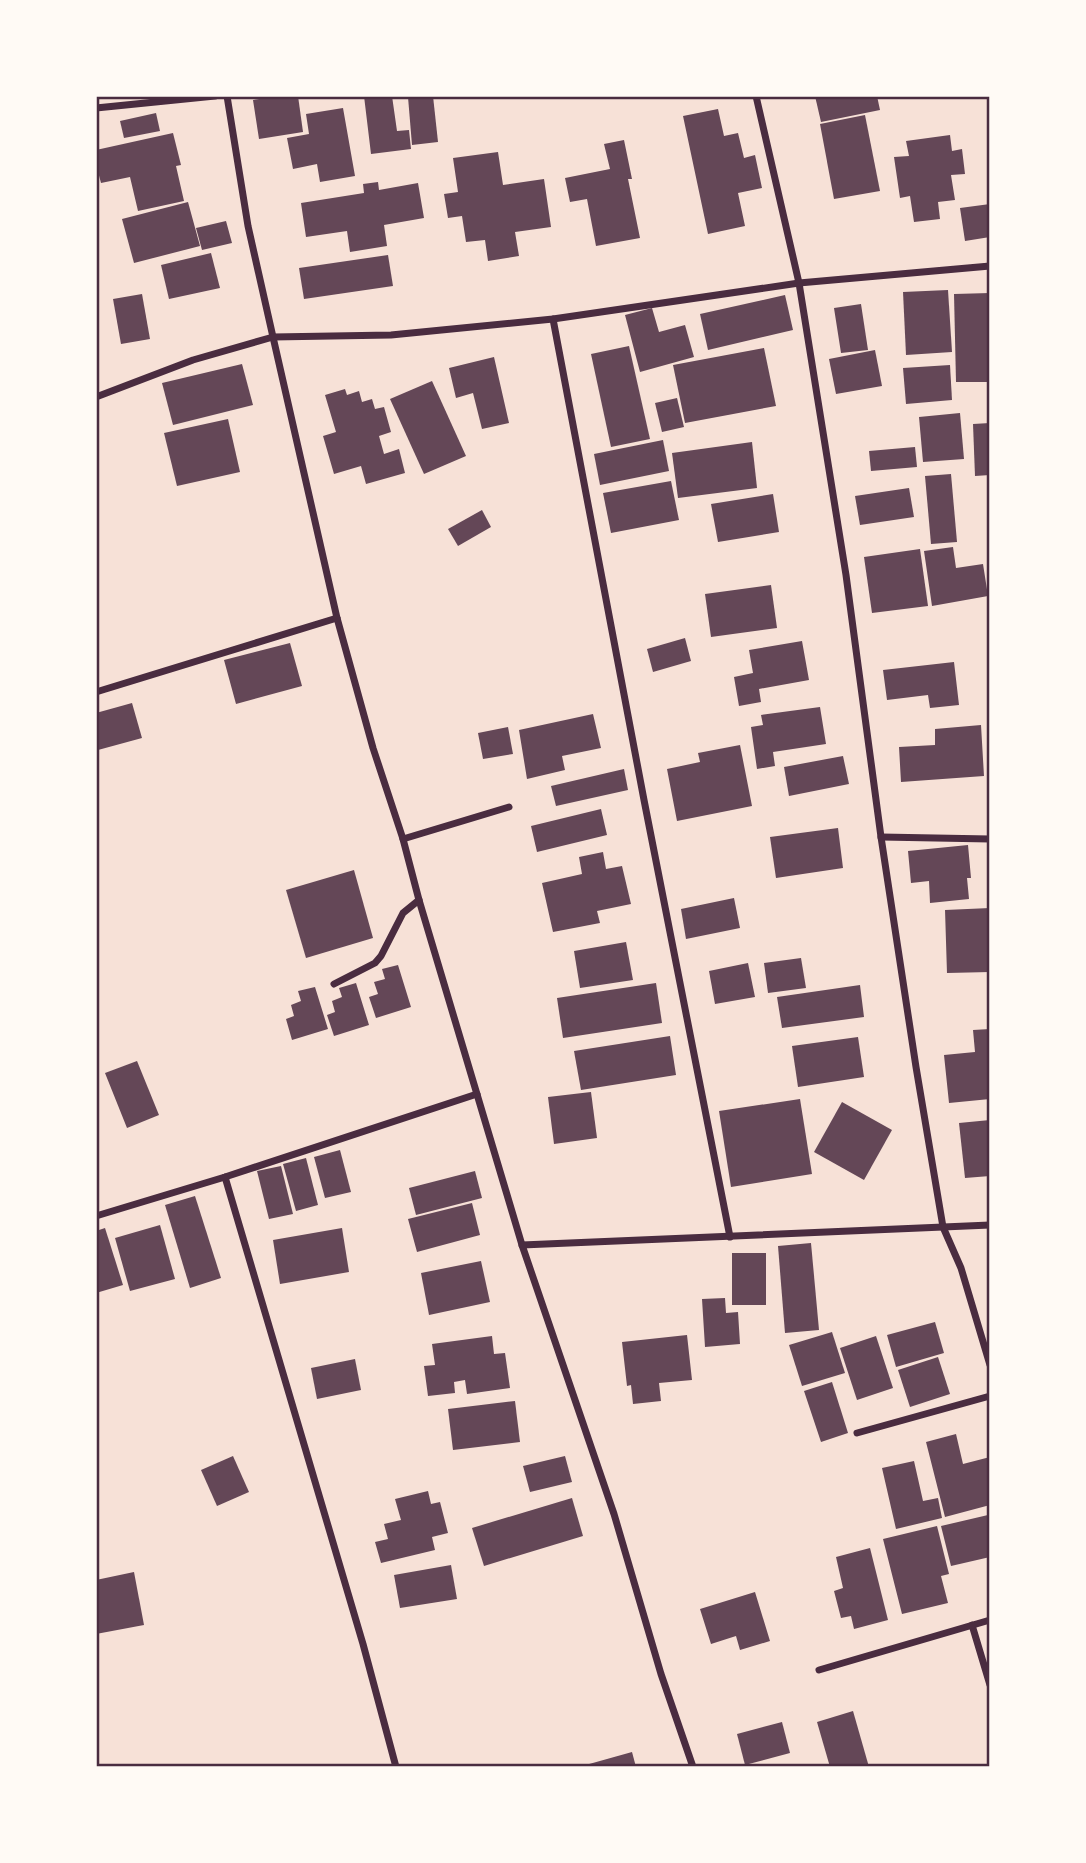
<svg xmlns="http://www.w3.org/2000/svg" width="1086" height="1863" viewBox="0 0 1086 1863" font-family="Ubuntu,sans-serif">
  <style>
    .building { fill: #644757 }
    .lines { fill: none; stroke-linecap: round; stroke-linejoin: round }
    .minor { stroke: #4a2c40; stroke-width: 7 }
    .neatline { fill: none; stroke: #4a2c40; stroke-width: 2.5 }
  </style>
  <rect width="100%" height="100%" fill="#f7e1d7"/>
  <g class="building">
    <polygon points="280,96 298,96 303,132 259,139 253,100"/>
    <polygon points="364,96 392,96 397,131 409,130 411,149 371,154"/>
    <polygon points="415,96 433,96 438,142 412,145 408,97"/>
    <polygon points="815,96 877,96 880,110 821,122"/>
    <polygon points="343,108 355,176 320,182 317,164 293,169 287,138 309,134 306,114"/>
    <polygon points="718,109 724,136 738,133 744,158 755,155 762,188 738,193 745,226 708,234 683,116"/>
    <polygon points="156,113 160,131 124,138 120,121"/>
    <polygon points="865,115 880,191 834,199 820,124"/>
    <polygon points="173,133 181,165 176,166 184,201 138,211 130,177 101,183 96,164 96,150"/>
    <polygon points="950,135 952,151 962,149 965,174 951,175 955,200 938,202 940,219 914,222 910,196 900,198 894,157 909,156 906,141"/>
    <polygon points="624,140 632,179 628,179 640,238 596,246 587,199 570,202 565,178 610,169 604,144"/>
    <polygon points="498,152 503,185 544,179 551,227 515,232 519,256 488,261 485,240 466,242 462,216 448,218 444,194 458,192 453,158"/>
    <polygon points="378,182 379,190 418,183 424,218 384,225 387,246 350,252 347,231 306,237 301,203 364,193 363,184"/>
    <polygon points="188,202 200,246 134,263 122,219"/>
    <polygon points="990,204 990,237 965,241 960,208"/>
    <polygon points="226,221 232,243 202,250 196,228"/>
    <polygon points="211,253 220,288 169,299 161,265"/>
    <polygon points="388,255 393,286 304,299 299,268"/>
    <polygon points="948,290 952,352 906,355 903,292"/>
    <polygon points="990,293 990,382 956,382 954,294"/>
    <polygon points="142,294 150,339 121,344 113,299"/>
    <polygon points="785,295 793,330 708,350 700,314"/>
    <polygon points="861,304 868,350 841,353 834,308"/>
    <polygon points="652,308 659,332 685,325 694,357 640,372 625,315"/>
    <polygon points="629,346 650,439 611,447 591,354"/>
    <polygon points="764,348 776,406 685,423 673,365"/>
    <polygon points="875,350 882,386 836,394 829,359"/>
    <polygon points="494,357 509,423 482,429 473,393 456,398 449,368"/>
    <polygon points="242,364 253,405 173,425 162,383"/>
    <polygon points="950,365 952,400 906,404 903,368"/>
    <polygon points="432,381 466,456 424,474 390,399"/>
    <polygon points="345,389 347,395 359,391 362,402 372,399 375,409 384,407 391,432 379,436 384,454 399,449 405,473 366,484 361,466 334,474 323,436 336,432 325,395"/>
    <polygon points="677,398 684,427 662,432 655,403"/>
    <polygon points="960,413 964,459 923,462 919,417"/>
    <polygon points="228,419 240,472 177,486 164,433"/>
    <polygon points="990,423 990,475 975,476 973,424"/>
    <polygon points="663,440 669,471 600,485 594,454"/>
    <polygon points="752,442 757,488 678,498 672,453"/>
    <polygon points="915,447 917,467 871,471 869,451"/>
    <polygon points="951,474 957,542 931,544 925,476"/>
    <polygon points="671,481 679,520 611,533 603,493"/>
    <polygon points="909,488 914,517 860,525 855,496"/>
    <polygon points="773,494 779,532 718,542 711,504"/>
    <polygon points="482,510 491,527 458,546 448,529"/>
    <polygon points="953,547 956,568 983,564 988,596 932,606 924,551"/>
    <polygon points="920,549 928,606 872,613 864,557"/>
    <polygon points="771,585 777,628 711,637 705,594"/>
    <polygon points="685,638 691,661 653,672 647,649"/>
    <polygon points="802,641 809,680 759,689 761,702 739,706 734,677 753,673 749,650"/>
    <polygon points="290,643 302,686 236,704 224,660"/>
    <polygon points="954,662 959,705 930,708 928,695 887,700 883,670"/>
    <polygon points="132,703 142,738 98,750 96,744 96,713"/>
    <polygon points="820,707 826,744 773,752 775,766 757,769 751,727 763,725 761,715"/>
    <polygon points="593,714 601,748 562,756 565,770 527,779 519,730"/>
    <polygon points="981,725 984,776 901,782 899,747 935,745 935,729"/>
    <polygon points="508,727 513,754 483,759 478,733"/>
    <polygon points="740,745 752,806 677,821 667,769 700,762 698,753"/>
    <polygon points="843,756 849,784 789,796 784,767"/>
    <polygon points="624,769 628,790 556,806 551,786"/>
    <polygon points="601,809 607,835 537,852 531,826"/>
    <polygon points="838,828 843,868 776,878 770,837"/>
    <polygon points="968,845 971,878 967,878 969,899 930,903 929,881 911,883 908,851"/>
    <polygon points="603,852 606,869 622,866 631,904 597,911 600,923 553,932 542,883 582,874 579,857"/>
    <polygon points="354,870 373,938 306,958 286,890"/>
    <polygon points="734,898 740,928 686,939 681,909"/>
    <polygon points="990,908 990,972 947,973 945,910"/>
    <polygon points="626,942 633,980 580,988 574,951"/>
    <polygon points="801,958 806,988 768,993 764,963"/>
    <polygon points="748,963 755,997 715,1004 709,971"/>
    <polygon points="398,965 411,1007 376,1018 369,997 378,994 374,982 385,979 382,969"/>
    <polygon points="356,983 369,1025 334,1036 327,1015 335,1012 332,1001 342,997 339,988"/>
    <polygon points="656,983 662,1023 563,1038 557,998"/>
    <polygon points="860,985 864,1017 782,1028 777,997"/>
    <polygon points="315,987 328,1029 292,1040 286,1019 294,1016 291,1005 301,1001 298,991"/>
    <polygon points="990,1029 990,1099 949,1103 944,1055 975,1052 973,1030"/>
    <polygon points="670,1036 676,1075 581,1090 574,1051"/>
    <polygon points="858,1037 864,1077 798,1087 792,1046"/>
    <polygon points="137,1061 159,1115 127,1128 105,1073"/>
    <polygon points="591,1092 597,1138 554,1144 548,1097"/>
    <polygon points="800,1099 812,1174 731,1187 719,1111"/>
    <polygon points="842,1102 892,1130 864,1180 814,1152"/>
    <polygon points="990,1120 990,1176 965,1178 959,1123"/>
    <polygon points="340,1150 351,1192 325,1198 314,1157"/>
    <polygon points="306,1158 318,1205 296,1211 283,1164"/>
    <polygon points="281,1166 293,1214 269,1219 257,1171"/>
    <polygon points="475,1171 482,1198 416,1215 409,1188"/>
    <polygon points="195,1196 221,1278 190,1288 165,1205"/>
    <polygon points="472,1203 480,1235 417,1252 408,1219"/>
    <polygon points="160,1225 175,1279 130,1291 115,1238"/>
    <polygon points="105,1228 123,1285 96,1293 96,1231"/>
    <polygon points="342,1228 349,1272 280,1284 273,1240"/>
    <polygon points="811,1243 819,1330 785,1333 778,1246"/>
    <rect x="732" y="1253" width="34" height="52"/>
    <polygon points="481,1261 490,1302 429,1315 421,1273"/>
    <polygon points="725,1298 726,1313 738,1312 740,1344 705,1347 702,1299"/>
    <polygon points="935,1322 944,1353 896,1367 887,1335"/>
    <polygon points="832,1332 845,1373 802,1386 789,1345"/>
    <polygon points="687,1335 692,1380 659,1383 661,1401 633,1404 631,1385 627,1386 622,1342"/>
    <polygon points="492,1336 494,1354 505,1353 510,1388 467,1394 465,1380 454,1382 455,1393 428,1396 424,1366 435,1365 432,1344"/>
    <polygon points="876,1336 893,1388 857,1400 840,1348"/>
    <polygon points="938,1357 950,1394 910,1407 898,1370"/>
    <polygon points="355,1359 361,1390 317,1399 311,1368"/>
    <polygon points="832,1382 848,1433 821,1442 804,1391"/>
    <polygon points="515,1401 520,1442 453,1450 448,1409"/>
    <polygon points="956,1434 963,1464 990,1457 990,1505 945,1517 926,1442"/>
    <polygon points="233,1456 249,1492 217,1506 201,1470"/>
    <polygon points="565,1456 572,1482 530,1492 523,1466"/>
    <polygon points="914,1461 923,1501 938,1498 942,1518 896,1529 882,1468"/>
    <polygon points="428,1491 431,1504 440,1502 448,1533 432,1537 435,1550 381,1563 375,1542 388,1539 384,1524 401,1520 395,1499"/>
    <polygon points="572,1498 583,1536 484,1566 472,1528"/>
    <polygon points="988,1515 990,1522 990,1557 951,1566 941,1526"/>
    <polygon points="937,1526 949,1574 941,1576 948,1603 902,1614 883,1539"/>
    <polygon points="870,1548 888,1620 854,1629 851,1616 841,1618 834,1591 843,1588 836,1557"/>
    <polygon points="451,1565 457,1599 400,1608 394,1575"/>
    <polygon points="134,1572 144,1625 96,1634 96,1580"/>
    <polygon points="755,1592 770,1641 740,1650 736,1636 711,1644 700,1609"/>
    <polygon points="853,1711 869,1767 830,1767 817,1722"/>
    <polygon points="782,1722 790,1753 745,1765 737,1734"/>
    <polygon points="632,1752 636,1767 582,1767 582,1766"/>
  </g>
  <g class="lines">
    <g class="minor">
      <polyline points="227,96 248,226 273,337 337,618 373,748 403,839 419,900 522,1245 614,1514 661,1674 693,1767"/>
      <polyline points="756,96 799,283 846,575 881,837 916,1067 943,1227 961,1268 990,1365"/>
      <polyline points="96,108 215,96"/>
      <polyline points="553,319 644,800 730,1237"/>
      <polyline points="96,397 193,360 273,337 391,335 553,319 799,283 990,266"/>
      <polyline points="96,692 337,618"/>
      <polyline points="881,837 990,839"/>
      <polyline points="403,839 509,807"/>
      <polyline points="334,984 375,963 381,956 403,913 419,900"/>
      <polyline points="225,1177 363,1644 396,1767"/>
      <polyline points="96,1216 225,1177 477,1094"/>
      <polyline points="522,1245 990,1225"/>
      <polyline points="857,1433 990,1396"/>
      <polyline points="972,1625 990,1685"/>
      <polyline points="819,1670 990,1620"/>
    </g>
  </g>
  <rect width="1086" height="1863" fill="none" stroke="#fffaf5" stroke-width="196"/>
  <rect x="98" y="98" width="890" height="1667" class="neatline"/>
</svg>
